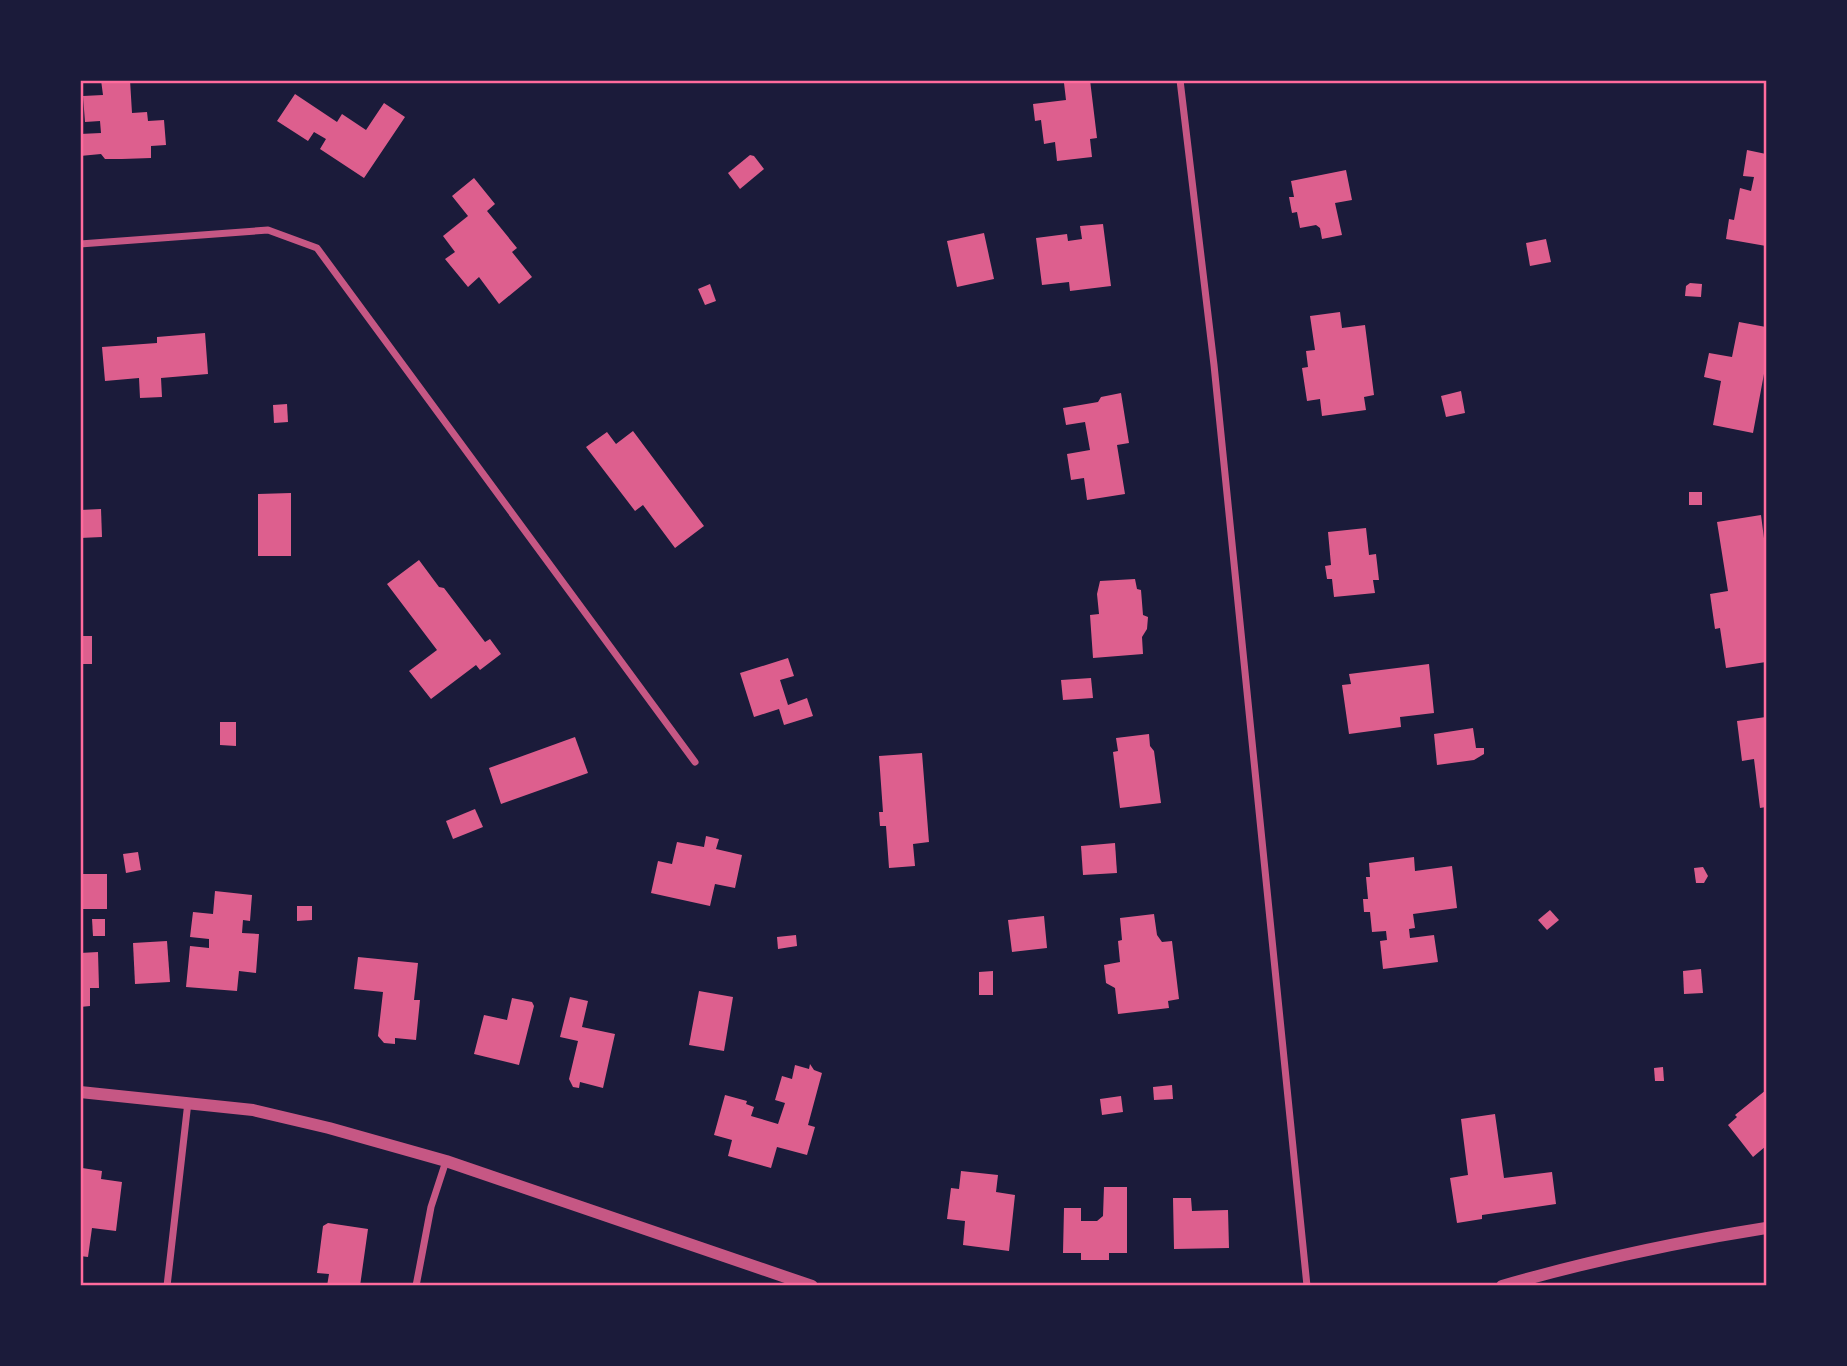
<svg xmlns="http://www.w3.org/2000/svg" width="1847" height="1366" viewBox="0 0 1847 1366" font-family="Barlow,sans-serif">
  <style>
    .building { fill: #dd5f8e }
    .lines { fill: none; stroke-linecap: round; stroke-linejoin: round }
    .minor { stroke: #c65784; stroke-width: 7 }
    .tertiary { stroke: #c65784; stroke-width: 12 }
    .neatline { fill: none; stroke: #ff6b9d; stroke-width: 2.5 }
  </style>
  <rect width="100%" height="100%" fill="#1b1b3a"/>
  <g class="building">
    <polygon points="101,80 130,80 132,113 147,112 148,121 164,120 166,145 151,146 151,158 122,159 105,159 101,154 80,156 80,134 101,133 100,121 85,122 83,96 103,95"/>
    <polygon points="1090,80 1097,138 1090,139 1092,157 1057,161 1055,142 1044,144 1041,120 1035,121 1033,104 1066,100 1064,83"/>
    <polygon points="295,94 337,122 342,114 366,130 384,103 405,117 364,178 320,149 326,139 314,132 308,141 277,121"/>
    <polygon points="1747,150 1766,154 1766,246 1726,239 1729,219 1734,220 1740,188 1751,191 1754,177 1743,176"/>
    <polygon points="750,155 754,156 764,169 740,189 728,173"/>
    <polygon points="1346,170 1352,200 1335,203 1342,235 1322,239 1320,228 1316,225 1300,228 1297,212 1292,213 1289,197 1294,197 1291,181"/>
    <polygon points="474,178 495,204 487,211 517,248 512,252 532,277 499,304 479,277 468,287 445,259 455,252 443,236 468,216 452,196"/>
    <polygon points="1103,224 1111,286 1070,291 1069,282 1042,285 1036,238 1067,234 1068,241 1082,239 1080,226"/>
    <polygon points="984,233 994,279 957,287 947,241"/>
    <polygon points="1546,239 1551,262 1530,266 1526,243"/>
    <polygon points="1690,283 1702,284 1701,297 1685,296 1686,286"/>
    <polygon points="710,284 716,301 705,305 698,289"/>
    <polygon points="1340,312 1342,328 1365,325 1374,395 1364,397 1366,410 1322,416 1320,399 1307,401 1302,368 1308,367 1306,351 1315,350 1310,316"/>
    <polygon points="1739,322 1766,327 1766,363 1753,433 1713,425 1721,381 1704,377 1709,353 1732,357"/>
    <polygon points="205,333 208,374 161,378 162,397 140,398 139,378 105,381 102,347 157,343 157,337"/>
    <polygon points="1461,391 1465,413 1446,417 1441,396"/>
    <polygon points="1121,393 1129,443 1117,445 1125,494 1087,500 1084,478 1071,480 1067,454 1090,450 1085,422 1066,425 1063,408 1098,402 1101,397"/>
    <polygon points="287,404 288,422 274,423 273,405"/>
    <polygon points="633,431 704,526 675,548 643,505 635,511 586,447 607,432 616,444"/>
    <rect x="1689" y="492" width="13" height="13"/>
    <polygon points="291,493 291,556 258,556 258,494"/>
    <polygon points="101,509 102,537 80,538 80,510"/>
    <polygon points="1761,515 1766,554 1766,662 1726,668 1720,628 1715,629 1710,594 1728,591 1717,522"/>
    <polygon points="1366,528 1369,555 1376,554 1379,580 1373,580 1375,593 1334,597 1332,579 1327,579 1325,566 1331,565 1328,532"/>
    <polygon points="419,560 439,587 444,588 485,642 490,639 501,654 480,670 476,665 431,699 409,671 437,650 387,584"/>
    <polygon points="1135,579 1137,589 1141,590 1143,615 1148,617 1147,629 1142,637 1143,654 1093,658 1090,615 1099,614 1097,594 1100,581"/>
    <rect x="80" y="636" width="12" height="28"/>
    <polygon points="788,658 794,676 780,680 788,705 807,698 813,716 784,725 779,709 754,717 740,673"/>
    <polygon points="1429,664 1434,713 1400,717 1401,727 1349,734 1342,685 1351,684 1349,674"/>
    <polygon points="1091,678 1093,698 1063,700 1061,680"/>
    <polygon points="1766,717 1766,807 1760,808 1754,759 1742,761 1737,721"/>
    <polygon points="220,722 236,722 236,746 220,745"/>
    <polygon points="1473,728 1476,748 1484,748 1484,754 1474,760 1437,765 1434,734"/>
    <polygon points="1149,734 1150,746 1154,751 1161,803 1120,808 1113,752 1118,751 1116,738"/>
    <polygon points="575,737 588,773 501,804 489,768"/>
    <polygon points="922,753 929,842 913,844 915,866 889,868 886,826 880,826 879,812 883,812 879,756"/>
    <polygon points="475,809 483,827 453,839 446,821"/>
    <polygon points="706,836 719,839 716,849 742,855 735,888 715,884 710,906 651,893 658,861 672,864 677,842 704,847"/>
    <polygon points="1115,843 1117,873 1083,875 1081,846"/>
    <polygon points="138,852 141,870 126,873 123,854"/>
    <polygon points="1414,857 1415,871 1452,866 1457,908 1413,914 1415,928 1409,929 1410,938 1434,935 1438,962 1383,969 1380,941 1387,940 1386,931 1372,932 1370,912 1364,912 1363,899 1368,899 1366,877 1370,877 1369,863"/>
    <polygon points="1703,867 1708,876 1704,883 1696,883 1694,868"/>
    <rect x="80" y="874" width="27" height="35"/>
    <polygon points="215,891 252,895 250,921 243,920 242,933 259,934 256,973 239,971 237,991 186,987 190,946 209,948 209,939 190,937 193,912 213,914"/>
    <polygon points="297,906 312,906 312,920 297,921"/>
    <polygon points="1550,910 1559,920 1547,930 1538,920"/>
    <polygon points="1154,914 1157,935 1162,942 1172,941 1179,999 1168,1001 1169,1008 1118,1014 1115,988 1106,983 1104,965 1120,962 1118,941 1122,940 1120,918"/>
    <polygon points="1044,916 1047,948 1012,952 1008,920"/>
    <polygon points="92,919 105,919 105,936 93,936"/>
    <polygon points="796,935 797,946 778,949 777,937"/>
    <polygon points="167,941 170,982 135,984 133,943"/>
    <polygon points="98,952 99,988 90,988 90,1006 80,1007 80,953"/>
    <polygon points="358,957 418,963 414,1000 420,1000 416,1040 395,1038 395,1044 384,1043 378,1036 383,992 354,989"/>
    <polygon points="1701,969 1703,993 1684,994 1683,971"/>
    <polygon points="993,971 993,995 979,995 979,972"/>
    <polygon points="699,991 733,997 724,1051 689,1045"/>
    <polygon points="570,997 588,1001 582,1027 615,1034 603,1088 580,1082 579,1088 573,1087 569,1079 578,1041 560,1037"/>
    <polygon points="512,998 532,1002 534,1006 519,1065 474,1054 484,1015 507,1020"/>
    <polygon points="810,1064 814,1070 822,1073 808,1125 815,1127 807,1155 777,1147 771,1168 728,1156 732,1140 714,1135 725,1095 747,1101 746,1104 754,1107 751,1116 778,1124 785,1103 775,1100 782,1076 792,1079 795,1065 809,1069"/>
    <polygon points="1663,1067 1664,1081 1655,1081 1654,1068"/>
    <polygon points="1172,1085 1173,1099 1154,1100 1153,1087"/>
    <polygon points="1766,1090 1766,1146 1753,1157 1728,1125 1737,1117 1735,1115"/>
    <polygon points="1121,1096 1123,1112 1102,1115 1100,1099"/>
    <polygon points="1495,1114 1504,1178 1552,1172 1556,1204 1482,1215 1482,1219 1457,1223 1450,1178 1468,1175 1461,1119"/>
    <polygon points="82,1168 102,1171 101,1179 122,1182 116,1231 92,1228 88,1257 80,1256"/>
    <polygon points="961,1171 998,1175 996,1192 1015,1195 1009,1251 963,1245 965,1221 947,1219 951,1188 959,1189"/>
    <polygon points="1104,1187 1127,1187 1127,1253 1109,1253 1109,1260 1081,1260 1081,1253 1063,1253 1064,1208 1081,1208 1081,1221 1097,1221 1103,1216"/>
    <polygon points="1173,1198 1191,1198 1192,1211 1228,1210 1229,1248 1174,1249"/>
    <polygon points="328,1223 368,1229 360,1286 327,1286 329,1274 317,1273 323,1226"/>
  </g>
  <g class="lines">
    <g class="minor">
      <polyline points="1180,80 1214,365 1307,1286"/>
      <polyline points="80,244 268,230 317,248 695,762"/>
      <polyline points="167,1286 188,1102"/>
      <polyline points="416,1286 431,1207 446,1161"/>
    </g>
    <g class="tertiary">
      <polyline points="80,1092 253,1110 329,1128 446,1161 812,1286"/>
      <path d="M1502 1286C1589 1261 1677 1242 1766 1228"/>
    </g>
  </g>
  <rect width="1847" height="1366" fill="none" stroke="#1b1b3a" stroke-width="164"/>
  <rect x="82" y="82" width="1683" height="1202" class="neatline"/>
</svg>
